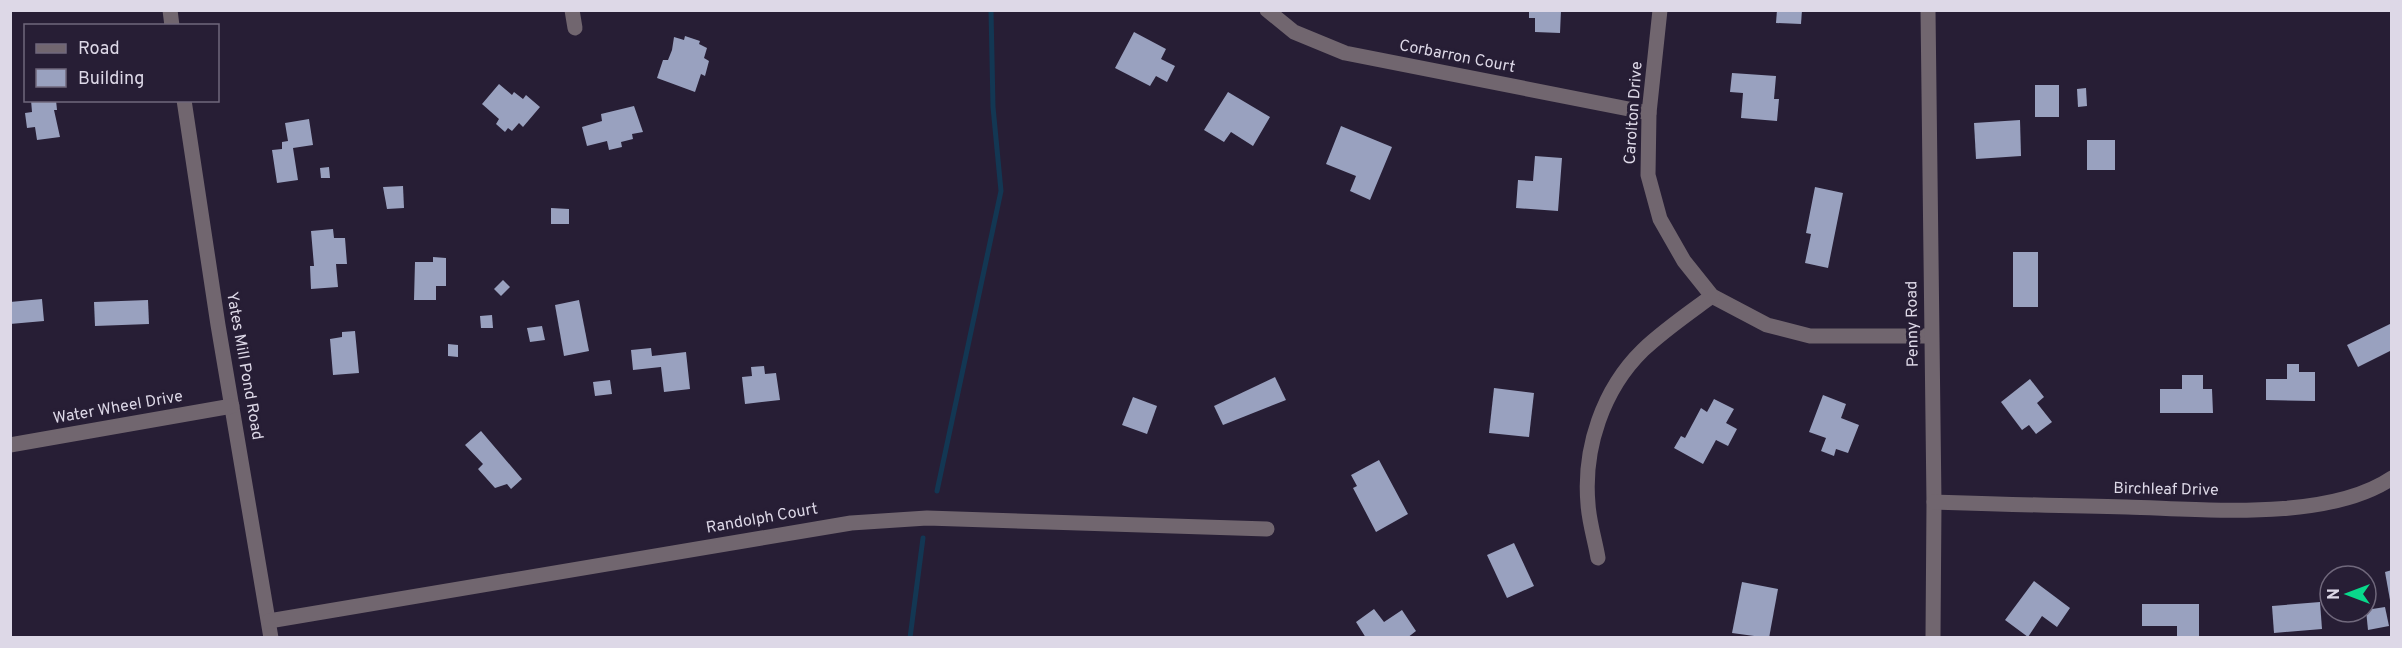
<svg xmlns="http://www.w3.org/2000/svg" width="2402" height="648" viewBox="0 0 2402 648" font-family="Overpass,sans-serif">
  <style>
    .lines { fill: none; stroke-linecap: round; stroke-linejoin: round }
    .stream { stroke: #133753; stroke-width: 5 }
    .building { fill: #99a1bf }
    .minor { stroke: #71666f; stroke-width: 15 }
    .labels { text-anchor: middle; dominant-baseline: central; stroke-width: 6; stroke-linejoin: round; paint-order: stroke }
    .street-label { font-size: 16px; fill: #ddd8e7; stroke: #271e35 }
  </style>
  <rect width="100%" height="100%" fill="#271e35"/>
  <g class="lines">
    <g class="stream">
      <polyline points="937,491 1001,191 993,107 991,10"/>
      <polyline points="910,638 923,538"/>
    </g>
  </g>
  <g class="building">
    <polygon points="1529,10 1561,10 1560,33 1535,32 1535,18 1529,18"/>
    <polygon points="1777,10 1802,10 1801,24 1776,23"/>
    <polygon points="1134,32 1166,49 1161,59 1175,66 1167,82 1156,76 1150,86 1115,68"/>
    <polygon points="685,36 700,41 699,44 707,48 704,58 709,61 705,76 701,74 695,92 657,78 663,60 668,60 672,50 674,37 684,40"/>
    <polygon points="1732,73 1776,76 1774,99 1779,99 1777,121 1741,118 1743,93 1730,92"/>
    <polygon points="499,84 512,95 514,92 523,99 526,95 540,107 523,127 519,123 512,131 508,128 505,132 496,124 499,119 482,104"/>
    <rect x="2035" y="85" width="24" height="32"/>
    <polygon points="2086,88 2087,106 2078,107 2077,89"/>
    <polygon points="1228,92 1270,117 1253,146 1231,132 1224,142 1204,130"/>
    <polygon points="31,100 56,100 57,110 54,110 60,137 37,140 35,127 27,128 25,113 32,112"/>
    <polygon points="634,106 643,132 632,134 633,139 621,142 622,147 609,150 607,141 587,146 582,127 602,121 601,114"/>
    <polygon points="309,119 313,145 293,148 298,180 277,183 272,150 282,149 282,142 288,141 285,123"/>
    <polygon points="2020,120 2021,156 1976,159 1974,123"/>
    <polygon points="1341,126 1392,147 1370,200 1350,191 1356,176 1326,164"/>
    <rect x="2087" y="140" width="28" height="30"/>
    <polygon points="1535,156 1562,158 1558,211 1516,208 1518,180 1533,181"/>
    <polygon points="329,167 330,178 321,178 320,168"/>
    <polygon points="403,186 404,208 387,209 383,187"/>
    <polygon points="1815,187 1843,193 1828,268 1805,263 1811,234 1806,233"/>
    <polygon points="551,208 569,209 569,224 551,224"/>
    <polygon points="333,229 334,238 345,238 347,264 336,264 338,287 311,289 310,266 314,266 311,231"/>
    <rect x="2013" y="252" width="25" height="55"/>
    <polygon points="433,257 446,258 446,286 436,286 436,300 414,300 415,262 433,262"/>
    <polygon points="503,280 510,287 501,296 494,289"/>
    <polygon points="42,299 44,321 10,324 10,302"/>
    <polygon points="148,300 149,324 95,326 94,302"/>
    <polygon points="579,300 589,351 564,356 555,305"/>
    <polygon points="492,315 493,328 481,328 480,316"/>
    <polygon points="2392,323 2392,350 2358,367 2347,345"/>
    <polygon points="542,326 545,340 530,342 527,328"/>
    <polygon points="355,331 359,373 333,375 330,339 342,337 342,332"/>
    <polygon points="448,344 458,345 458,357 448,356"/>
    <polygon points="651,348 652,356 686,352 690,389 664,392 661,367 633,370 631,350"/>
    <polygon points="2287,364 2299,364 2299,372 2315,372 2315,401 2266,400 2266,379 2287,379"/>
    <polygon points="764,366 765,374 776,373 780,400 745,404 742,377 752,376 751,367"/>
    <polygon points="2182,375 2203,375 2203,389 2212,389 2213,413 2160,413 2160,389 2182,389"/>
    <polygon points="1275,377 1286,400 1223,425 1214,406"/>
    <polygon points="2030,379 2044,397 2037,403 2052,422 2036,434 2029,425 2022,430 2001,402"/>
    <polygon points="610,380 612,394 595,396 593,382"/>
    <polygon points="1494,388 1534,393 1529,437 1489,433"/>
    <polygon points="1823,395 1846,404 1841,418 1859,425 1848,453 1836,449 1834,456 1821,451 1826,438 1809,432"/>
    <polygon points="1133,397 1157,406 1147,434 1122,425"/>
    <polygon points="1714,399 1734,409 1726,423 1737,429 1728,446 1716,440 1703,464 1674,448 1681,436 1685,438 1701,408 1707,412"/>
    <polygon points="481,431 522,479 511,489 507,484 495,488 478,469 483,464 465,445"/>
    <polygon points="1379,460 1408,514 1376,532 1353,488 1357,486 1351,475"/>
    <polygon points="1514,543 1534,586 1507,598 1487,555"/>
    <polygon points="2392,570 2392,600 2390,600 2385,572"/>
    <polygon points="2034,581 2070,608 2057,627 2042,616 2028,637 2005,620"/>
    <polygon points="1742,582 1778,589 1769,638 1732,633"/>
    <polygon points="2320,602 2322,629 2274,633 2272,606"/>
    <polygon points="2142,604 2199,604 2199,638 2177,638 2177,626 2142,626"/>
    <polygon points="2385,607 2389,626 2368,630 2366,610"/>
    <polygon points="1374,609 1384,622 1402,610 1416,631 1407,638 1366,638 1356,622"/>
  </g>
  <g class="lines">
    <g class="minor">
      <polyline points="170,10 172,26"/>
      <polyline points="572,10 575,28"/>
      <polyline points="1267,10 1294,32 1345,53 1649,113"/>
      <polyline points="1660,10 1649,113 1648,175 1660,219 1684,261 1712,296 1767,325 1810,336 1931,336"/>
      <polyline points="1928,10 1934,502 1933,638"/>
      <polyline points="184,100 218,325 271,638"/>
      <polyline points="10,445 232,406"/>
      <path d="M1934 502C1999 504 2063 506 2127 507 2202 509 2327 522 2392 478"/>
      <path d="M1598 558C1595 540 1589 522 1588 504 1583 448 1603 389 1643 350 1664 330 1689 313 1712 296"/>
      <polyline points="269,621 851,523 927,518 1267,529"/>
    </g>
  </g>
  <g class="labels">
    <g class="street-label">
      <text transform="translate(1457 57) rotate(11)">Corbarron Court</text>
      <text transform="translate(1634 113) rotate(-86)">Carolton Drive</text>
      <text transform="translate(1913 324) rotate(-91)">Penny Road</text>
      <text transform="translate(244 366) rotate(80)">Yates Mill Pond Road</text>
      <text transform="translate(118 408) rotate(-10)">Water Wheel Drive</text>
      <text transform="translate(2166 490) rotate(1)">Birchleaf Drive</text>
      <text transform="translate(762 519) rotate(-10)">Randolph Court</text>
    </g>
  </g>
  <rect width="2402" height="648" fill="none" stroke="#ddd8e7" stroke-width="24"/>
  <rect x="24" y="24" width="195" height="78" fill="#271e35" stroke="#70687c" stroke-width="1.5"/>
  <rect x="36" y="44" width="30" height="9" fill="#71666f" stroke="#70687c" stroke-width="1.5"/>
  <text x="78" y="54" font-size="18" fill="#ddd8e7">Road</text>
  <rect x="36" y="69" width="30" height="18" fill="#99a1bf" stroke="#70687c" stroke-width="1.5"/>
  <text x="78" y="84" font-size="18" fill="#ddd8e7">Building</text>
  <g transform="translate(2348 594) rotate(270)"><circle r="28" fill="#271e35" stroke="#70687c" stroke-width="1.5"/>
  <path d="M0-4.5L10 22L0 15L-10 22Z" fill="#09d98b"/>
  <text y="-9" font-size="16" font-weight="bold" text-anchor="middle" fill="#ddd8e7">N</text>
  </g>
</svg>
